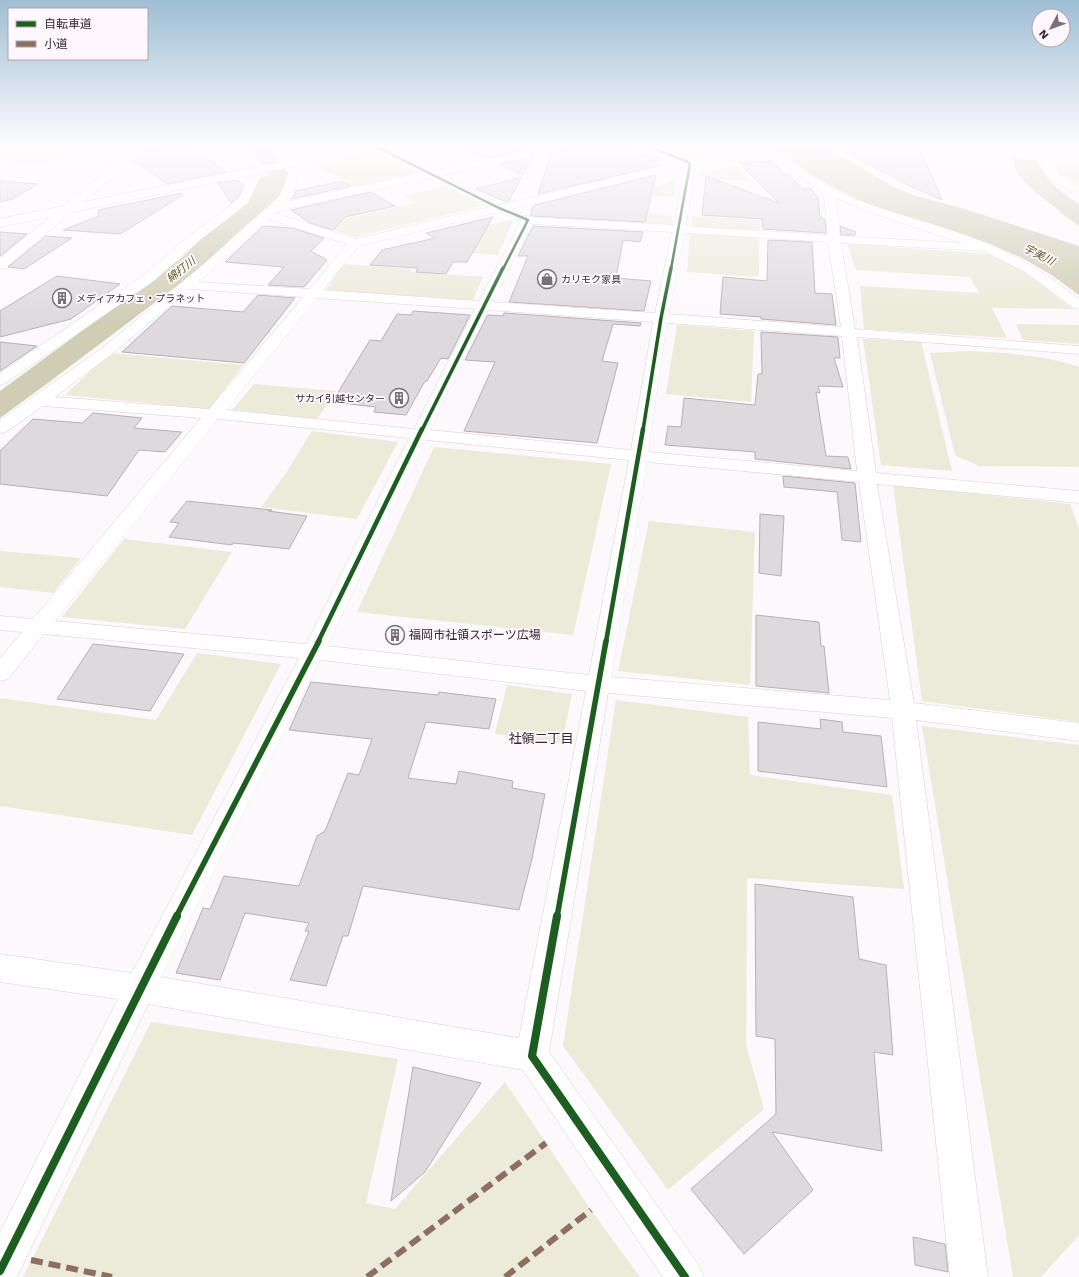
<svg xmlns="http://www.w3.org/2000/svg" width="1079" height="1277" viewBox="0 0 1079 1277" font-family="'Work Sans','Noto Sans JP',sans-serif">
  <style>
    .green { fill: #ecead9 }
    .water { fill: #d0cdb5 }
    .pier { fill: #fdf8fc }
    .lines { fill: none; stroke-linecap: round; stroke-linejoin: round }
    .river { fill: #d0cdb5; fill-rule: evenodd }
    .building { fill: #ded9dd; stroke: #b5b0b4 }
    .minor-casing { stroke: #d5d0d4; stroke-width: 1 }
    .major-casing { stroke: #d5d0d4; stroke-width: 1 }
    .highway-casing { stroke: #d5d0d4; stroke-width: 1 }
    .minor { fill: #fffeff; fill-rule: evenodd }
    .major { fill: #fffeff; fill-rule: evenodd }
    .highway { fill: #fffeff; fill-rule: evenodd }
    .quiet { stroke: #8d6e63; stroke-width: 6; stroke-dasharray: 12 6; stroke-linecap: butt }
    .cycleway-far4-casing { stroke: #fef7fd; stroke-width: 4 }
    .cycleway-far3-casing { stroke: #fef7fd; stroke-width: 5 }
    .cycleway-far2-casing { stroke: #fef7fd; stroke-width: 6 }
    .cycleway-far1-casing { stroke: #fef7fd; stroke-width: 8 }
    .cycleway-casing { stroke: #fef7fd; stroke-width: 10 }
    .cycleway-far4 { stroke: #1b5e20; stroke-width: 2.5 }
    .cycleway-far3 { stroke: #1b5e20; stroke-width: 3.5 }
    .cycleway-far2 { stroke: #1b5e20; stroke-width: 4.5 }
    .cycleway-far1 { stroke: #1b5e20; stroke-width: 5.5 }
    .cycleway { stroke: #1b5e20; stroke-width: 8 }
    .labels { text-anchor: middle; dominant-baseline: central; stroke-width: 3.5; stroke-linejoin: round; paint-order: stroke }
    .far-poi-label { font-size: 10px; fill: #302a30; stroke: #fef7fd; text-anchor: start }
    .far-water-label { font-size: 11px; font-style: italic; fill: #5b591e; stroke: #fef7fd }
    .poi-label { font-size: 12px; fill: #302a30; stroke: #fef7fd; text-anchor: start }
    .neighbourhood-label { font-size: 13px; fill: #302a30; stroke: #fef7fd }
  </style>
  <rect width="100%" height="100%" fill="#fdf8fc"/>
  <g class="green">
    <polygon points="657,144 748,144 695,158"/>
    <polygon points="16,145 71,150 42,165 0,160 0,151"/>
    <polygon points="375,151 421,174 357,188 314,164"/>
    <polygon points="1056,164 1079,166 1079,184 1059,174"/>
    <polygon points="738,165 751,181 702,178 702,173"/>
    <path d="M677 180 674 197 611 194C620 192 628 189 637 188 647 186 661 190 668 181Z"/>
    <polygon points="445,186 483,206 356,237 317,225 415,203 403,196"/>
    <polygon points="640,213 672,215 671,226 638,224"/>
    <polygon points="692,216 760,220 760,231 692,227"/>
    <polygon points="510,220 513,221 498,255 433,250 441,236"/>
    <polygon points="690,234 759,238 759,277 687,272"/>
    <polygon points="847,244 991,254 1024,271 1073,309 992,308 1007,338 864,329 860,286 979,293 970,277 856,270"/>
    <polygon points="343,264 413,269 411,272 483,277 473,300 326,290"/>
    <polygon points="1016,324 1079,325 1079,344 1023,340"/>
    <polygon points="677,325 754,331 751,402 666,394"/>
    <polygon points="863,339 921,342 952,471 881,465"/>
    <path d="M969 351C1007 353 1043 355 1079 367V467L979 466 955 455 930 353Z"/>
    <polygon points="110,353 243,365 209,409 65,395"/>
    <polygon points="254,384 336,391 317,419 232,410"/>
    <polygon points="312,431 398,442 357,519 261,507 286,473"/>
    <polygon points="434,447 611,464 573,635 357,612"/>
    <polygon points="893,485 1070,504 1079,529 1079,722 922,701"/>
    <polygon points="649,521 755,532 750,685 618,671"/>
    <polygon points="124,539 232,552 185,629 62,617"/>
    <polygon points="0,551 81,558 53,593 0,587"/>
    <polygon points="197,653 281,664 192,835 0,806 0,698 156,720"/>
    <polygon points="507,685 572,694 562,743 495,734"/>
    <polygon points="616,700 748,717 750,775 892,795 904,889 747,878 746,1045 764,1109 668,1190 563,1046"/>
    <polygon points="922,726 1079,745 1079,1235 1041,1277 1013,1277"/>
    <polygon points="151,1022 398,1059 366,1203 395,1209 505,1082 591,1210 640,1277 23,1277"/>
  </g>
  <g class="water">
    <polygon points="767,144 820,144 892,186 913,195 968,210 1079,246 1079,295 1050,274 1020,257 990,244 869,206 818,179"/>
    <path d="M1014 144H1039C1040 149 1037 155 1038 160 1042 178 1064 195 1079 204V226L1060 212V211C1046 200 1023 185 1016 170 1012 163 1014 152 1014 144Z"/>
    <polygon points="284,171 277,199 236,234 202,267 52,380 0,418 0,391 179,260 212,229 249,198 256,179"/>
  </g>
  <polygon class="pier" points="1012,144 1041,149 1041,161 1012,156"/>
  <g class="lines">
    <polygon class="river" points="247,144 266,144 289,174 278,199 253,221 245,223 237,221 234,216 237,211 262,192 269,174"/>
  </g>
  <g class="building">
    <polygon points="183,144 187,144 226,172 168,184 134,161 146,151"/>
    <polygon points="455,144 540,144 538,147 486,158"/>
    <polygon points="580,144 631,144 632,158 648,154 660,158 658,166 538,194 551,153 574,148"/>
    <polygon points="839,144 918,144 942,200 908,185 862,161"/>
    <polygon points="533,157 523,175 499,164"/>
    <polygon points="771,161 786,174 788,174 803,189 810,188 818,198 820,216 825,220 826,233 763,229 762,219 702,215 706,176 779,203 739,163"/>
    <polygon points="656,175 645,222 531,216 532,208 535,205"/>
    <polygon points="522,177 509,201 506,202 476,189"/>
    <polygon points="237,180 244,185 238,198 231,203 218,183"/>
    <polygon points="0,181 38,184 13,199 0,202"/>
    <polygon points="341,181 351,186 291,199 294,196 296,191"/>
    <polygon points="371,192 395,206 345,217 333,230 310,223 291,210"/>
    <polygon points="182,193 183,195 120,234 63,230 99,216 98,210"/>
    <polygon points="493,217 467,262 453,262 446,274 416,272 418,268 370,265 382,250 435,238 426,233"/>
    <polygon points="263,226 292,228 324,238 311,251 327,260 304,287 268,285 284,267 225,262"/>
    <polygon points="533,226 643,232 640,242 623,240 616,278 651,281 644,311 509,302 528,256 518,256"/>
    <polygon points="840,226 856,232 855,235 841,235"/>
    <polygon points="0,232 27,234 0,256"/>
    <polygon points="46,236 72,238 24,269 8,267"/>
    <polygon points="768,240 812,242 815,293 832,294 836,325 761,319 761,317 720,314 723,277 767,281"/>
    <polygon points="57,276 120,284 71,319 0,337 0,311"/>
    <polygon points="258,295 295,298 244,363 122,352 172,306 243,312"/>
    <polygon points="413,311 470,315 448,359 441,358 427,381 425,381 406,415 374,412 376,407 332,402 370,340 381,341 397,314 411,315"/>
    <polygon points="504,313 641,323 640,326 613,324 602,361 618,363 597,443 464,431 495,362 465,360 487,316 489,315 503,316"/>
    <polygon points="761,332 838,337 840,358 834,358 843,387 818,386 820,393 816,392 826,456 848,457 851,469 755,459 755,452 665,445 668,426 681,427 684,398 755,405 758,374 762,374"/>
    <polygon points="0,342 37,346 0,371"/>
    <polygon points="93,413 142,418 134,428 182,432 165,452 139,450 107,496 0,484 0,451 33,419 82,423"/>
    <polygon points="783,476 855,483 861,542 842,540 837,492 784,487"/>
    <polygon points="187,501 272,510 268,511 307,516 289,549 233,543 232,545 169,537 179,523 170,522"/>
    <polygon points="760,514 784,516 781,576 759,573"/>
    <polygon points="756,615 819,622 821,646 824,646 829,693 756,686"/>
    <polygon points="93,644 184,654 150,711 57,699"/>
    <polygon points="311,682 438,695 439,692 496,699 489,729 426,722 408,778 456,784 459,771 513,781 512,788 545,794 532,859 519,910 363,886 348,936 343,936 326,986 290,980 309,931 305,931 309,923 245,913 220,980 176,973 203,908 210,909 224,876 299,886 317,836 325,831 348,773 359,775 372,739 289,730"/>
    <polygon points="820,719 842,722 843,732 881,736 887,787 758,771 758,722 821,729"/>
    <polygon points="755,884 853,897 859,959 886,965 893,1055 874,1052 882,1151 772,1132 813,1190 744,1254 691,1189 776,1114 775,1039 756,1036"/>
    <polygon points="413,1067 481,1083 425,1172 391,1201"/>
    <polygon points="913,1237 945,1244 948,1272 915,1265"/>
  </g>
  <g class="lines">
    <g class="minor-casing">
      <g id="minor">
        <polygon points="0,144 12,144 0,150"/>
        <path d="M366 144H379L433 171 559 144H579L574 147 442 175 501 205 679 162 637 144H652L690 159 754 144H766C785 157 809 177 829 187 884 215 947 224 1002 250 1030 263 1054 280 1079 299V309L1074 308 1025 272 984 251 841 243 855 329 1079 346V354L857 337 876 473 1079 491V503L877 484 914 703 1079 723V741L916 720 988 1277H950L892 718 608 693 549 1052 698 1264 704 1277H663L523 1070 148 1004 17 1277H0V1232L118 999 0 982V954L132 973 299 658 44 634 8 679 0 681V658L22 632 0 630V616L33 619 201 418 43 406 6 432 0 433V420L102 348 204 264 282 194 290 169 294 168 299 171 293 195 286 202 421 173ZM760 149 820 191 824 196 828 235 686 226 695 164ZM684 167 674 225 530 217 511 209ZM430 178 489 207 356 239 275 213 278 211ZM836 198 875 214 962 243 840 236ZM499 212 521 221 479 301 323 290 359 246ZM269 219 347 244 310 289 198 282ZM532 224 672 232 655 313 492 302ZM684 233 828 242 841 327 669 314ZM190 289 303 297 209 409 55 397 112 354ZM317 298 475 309 414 429 226 410ZM488 310 653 322 631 450 430 430ZM667 323 842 336 857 471 648 452ZM218 419 409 438 306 644 55 621ZM426 440 629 460 589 675 327 646ZM647 462 859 482 890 700 611 677ZM320 660 586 691 519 1038 161 977Z"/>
        <path d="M1042 144H1052C1046 170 1060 176 1079 186V193C1071 191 1048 180 1044 172 1041 165 1040 152 1042 144Z"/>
        <polygon points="254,176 259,179 248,203 196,243 155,280 6,383 0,385 0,373 145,274 188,237 239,199 249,179"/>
      </g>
    </g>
    <g class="major-casing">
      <g id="major">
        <polygon points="140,144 152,144 5,268 0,269 0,258"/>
        <polygon points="983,144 1006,144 1079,158 1079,164 988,147"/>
      </g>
    </g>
    <g class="highway-casing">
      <polygon id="highway" points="371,144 392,144 387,147 0,227 0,219"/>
    </g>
    <use href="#minor" class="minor"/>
    <use href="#major" class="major"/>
    <use href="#highway" class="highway"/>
    <g class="quiet">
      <polyline points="31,1260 112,1277"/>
      <polyline points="367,1277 546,1143"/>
      <polyline points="505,1277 591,1210"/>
    </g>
    <g class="cycleway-far4-casing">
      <g id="cycleway-far4">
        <polyline points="371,144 499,208 528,220 503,269"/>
        <polyline points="642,144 686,161 690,164 671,269"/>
      </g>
    </g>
    <g class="cycleway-far3-casing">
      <g id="cycleway-far3">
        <polyline points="422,430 503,268"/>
        <polyline points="643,430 661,318 671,268"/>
      </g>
    </g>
    <g class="cycleway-far2-casing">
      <g id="cycleway-far2">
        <polyline points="318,642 422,429"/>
        <polyline points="606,642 643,429"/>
      </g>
    </g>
    <g class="cycleway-far1-casing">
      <g id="cycleway-far1">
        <polyline points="176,917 319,641"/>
        <polyline points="557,917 606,641"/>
      </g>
    </g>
    <g class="cycleway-casing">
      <g id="cycleway">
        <polyline points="557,916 532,1056 685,1277"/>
        <polyline points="0,1271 177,916"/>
      </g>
    </g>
    <use href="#cycleway-far4" class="cycleway-far4"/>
    <use href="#cycleway-far3" class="cycleway-far3"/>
    <use href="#cycleway-far2" class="cycleway-far2"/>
    <use href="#cycleway-far1" class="cycleway-far1"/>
    <use href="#cycleway" class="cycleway"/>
  </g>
  <linearGradient id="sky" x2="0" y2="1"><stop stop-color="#9ebed4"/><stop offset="0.45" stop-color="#fefcfe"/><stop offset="1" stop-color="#fefcfe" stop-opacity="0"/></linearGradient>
  <rect width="1079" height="323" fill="url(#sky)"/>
  <defs>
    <g id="shop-ring" transform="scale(1)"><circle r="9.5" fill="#fef7fd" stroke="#787277" stroke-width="1.5"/><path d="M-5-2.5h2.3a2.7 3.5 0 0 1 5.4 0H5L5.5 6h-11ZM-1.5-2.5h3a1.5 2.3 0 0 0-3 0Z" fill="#787277"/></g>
    <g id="building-ring" transform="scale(1)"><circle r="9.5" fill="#fef7fd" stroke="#787277" stroke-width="1.5"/><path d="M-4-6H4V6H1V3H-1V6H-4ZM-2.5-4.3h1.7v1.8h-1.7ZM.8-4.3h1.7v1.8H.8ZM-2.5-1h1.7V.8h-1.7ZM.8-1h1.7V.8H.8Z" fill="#787277"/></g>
  </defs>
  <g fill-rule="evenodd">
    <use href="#shop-ring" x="547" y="279"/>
    <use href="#building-ring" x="62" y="298"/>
    <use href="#building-ring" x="399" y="398"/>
    <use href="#building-ring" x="395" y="635"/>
  </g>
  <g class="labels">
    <g class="far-poi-label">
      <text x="561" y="279">カリモク家具</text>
      <text x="76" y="298">メディアカフェ・プラネット</text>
      <text x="385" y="398" text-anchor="end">サカイ引越センター</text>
    </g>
    <g class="far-water-label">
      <text transform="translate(1039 255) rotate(27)">宇美川</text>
      <text transform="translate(181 270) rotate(-38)">綿打川</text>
    </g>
    <g class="poi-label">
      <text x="409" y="635">福岡市社領スポーツ広場</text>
    </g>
    <g class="neighbourhood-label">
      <text x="541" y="738">社領二丁目</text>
    </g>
  </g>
  <rect x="8" y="8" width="140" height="52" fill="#fef7fd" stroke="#aca5ab"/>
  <rect x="16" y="21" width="20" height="6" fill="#1b5e20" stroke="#aca5ab"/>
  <text x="44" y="28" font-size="12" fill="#302a30">自転車道</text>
  <rect x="16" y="41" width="20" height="6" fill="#8d6e63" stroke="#aca5ab"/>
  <text x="44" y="48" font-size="12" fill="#302a30">小道</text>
  <g transform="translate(1051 28) rotate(229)"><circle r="19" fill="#fef7fd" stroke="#aca5ab"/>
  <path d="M0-3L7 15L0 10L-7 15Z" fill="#787277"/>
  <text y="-6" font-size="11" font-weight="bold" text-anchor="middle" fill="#302a30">N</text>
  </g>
</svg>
